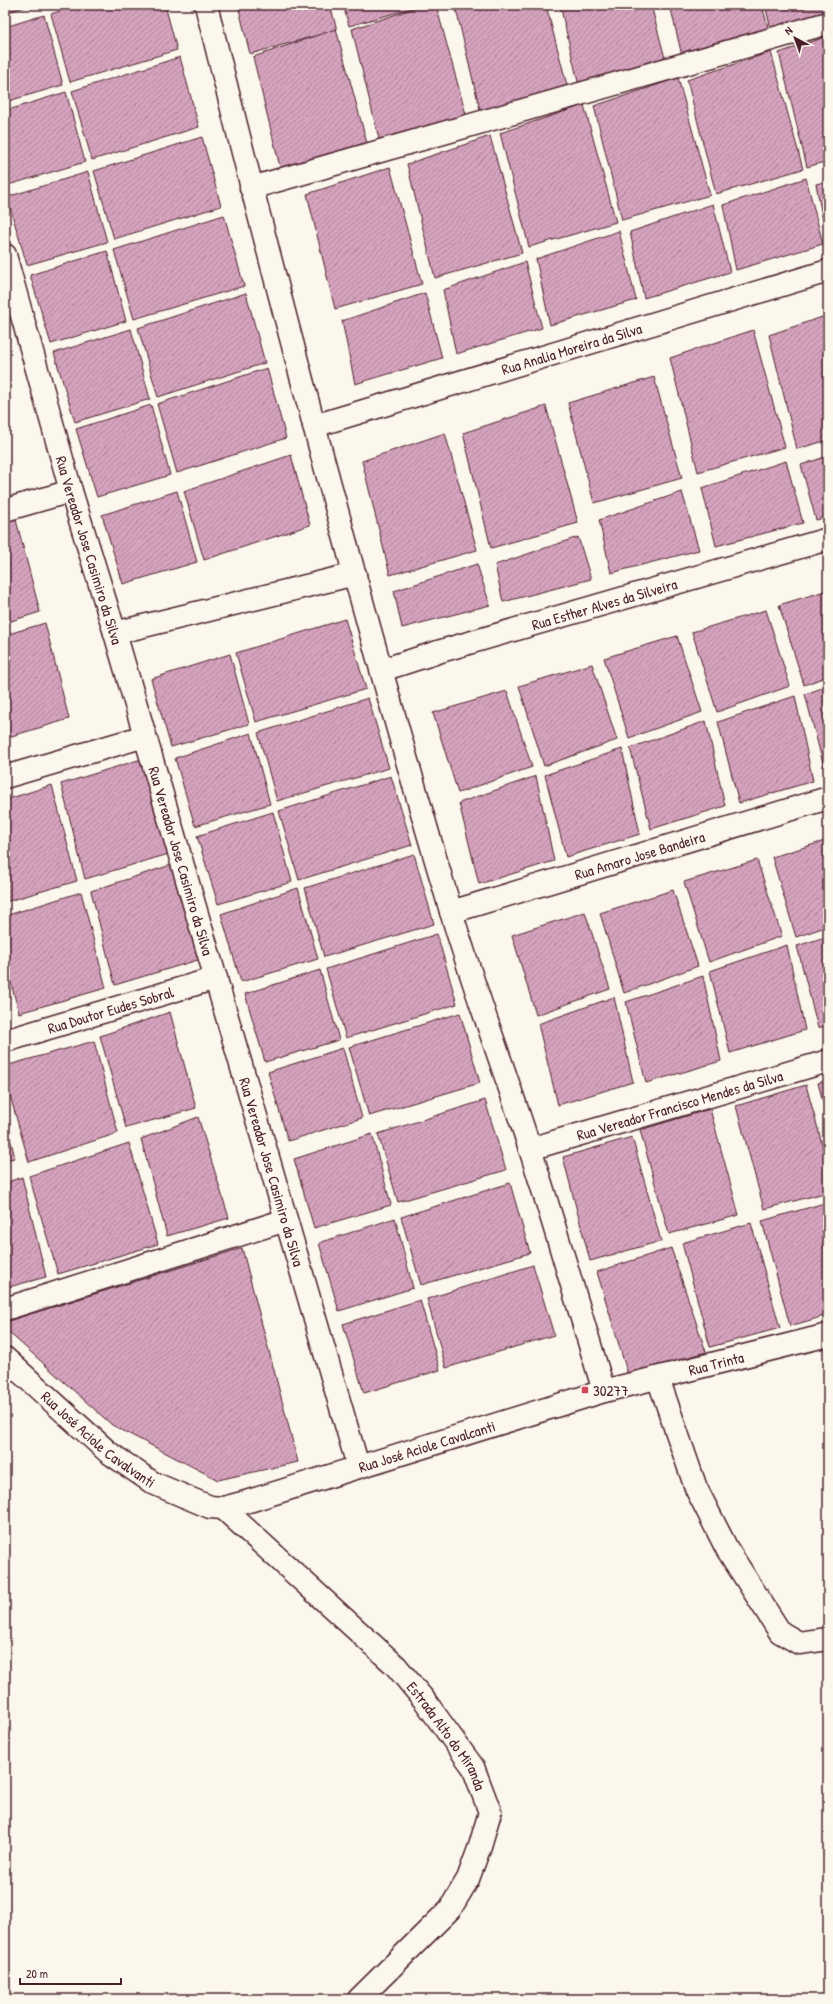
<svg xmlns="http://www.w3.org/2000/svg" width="833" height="2004" viewBox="0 0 833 2004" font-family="'Patrick Hand',sans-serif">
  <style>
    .building { fill: url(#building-hatch); stroke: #4a1f2b }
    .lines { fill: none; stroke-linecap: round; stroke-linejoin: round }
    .minor-casing { stroke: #4a1f2b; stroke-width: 25 }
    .tertiary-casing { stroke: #4a1f2b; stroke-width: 25 }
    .minor { stroke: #fbf7ec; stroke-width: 22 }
    .tertiary { stroke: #fbf7ec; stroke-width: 22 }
    .poi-dot { fill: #d1495b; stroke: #fbf7ec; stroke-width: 1.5 }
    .labels { text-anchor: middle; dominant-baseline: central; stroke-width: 3.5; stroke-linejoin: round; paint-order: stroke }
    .street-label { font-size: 15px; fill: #4a1f2b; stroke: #fbf7ec }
    .poi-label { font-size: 15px; fill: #4a1f2b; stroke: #fbf7ec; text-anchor: start }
  </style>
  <defs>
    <pattern id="building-hatch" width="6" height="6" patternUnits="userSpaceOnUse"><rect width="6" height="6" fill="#d6a3be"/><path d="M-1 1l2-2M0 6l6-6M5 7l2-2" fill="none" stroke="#b0849b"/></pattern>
  </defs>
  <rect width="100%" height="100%" fill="#fbf7ec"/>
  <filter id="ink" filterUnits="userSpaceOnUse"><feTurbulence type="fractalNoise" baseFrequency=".025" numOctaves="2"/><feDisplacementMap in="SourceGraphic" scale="8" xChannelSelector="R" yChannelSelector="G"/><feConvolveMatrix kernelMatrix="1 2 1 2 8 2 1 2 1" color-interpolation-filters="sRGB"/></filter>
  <g filter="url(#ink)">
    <g class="building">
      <polygon points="5,5 31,5 5,13"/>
      <polygon points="78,5 165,5 177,50 70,82 51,14"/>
      <polygon points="238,5 330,5 337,30 250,54"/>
      <polygon points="343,5 423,5 349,26"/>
      <polygon points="424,5 436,5 467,118 380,143 352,29"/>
      <polygon points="455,5 546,5 568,89 481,114"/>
      <polygon points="560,5 651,5 666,62 579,86"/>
      <polygon points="670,5 762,5 769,31 682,56"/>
      <polygon points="765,5 828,5 828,17 772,33"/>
      <polygon points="44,15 63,85 5,102 5,27"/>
      <polygon points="336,29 368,147 281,171 253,57"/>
      <polygon points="828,36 828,161 807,167 779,53"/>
      <polygon points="771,52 803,169 716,194 687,80"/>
      <polygon points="180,57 199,127 92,160 72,91"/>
      <polygon points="678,78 710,195 622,220 594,106"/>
      <polygon points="66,92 85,162 5,186 5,111"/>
      <polygon points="584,105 616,222 529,247 500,133"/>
      <polygon points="490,136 522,253 435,278 407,164"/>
      <polygon points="202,137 221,206 114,239 94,171"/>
      <polygon points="390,167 422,284 335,309 307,194"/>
      <polygon points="88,172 107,242 27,265 7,197"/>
      <polygon points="806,178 823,244 736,270 723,205"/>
      <polygon points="828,181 828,242 827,243 816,184"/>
      <polygon points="713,204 730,272 644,298 630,232"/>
      <polygon points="224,215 244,286 134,319 114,250"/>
      <polygon points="619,231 636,300 550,325 536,259"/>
      <polygon points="107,251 126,321 51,344 30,275"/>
      <polygon points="525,262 542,328 456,354 443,290"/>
      <polygon points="246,293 265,363 158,397 138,328"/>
      <polygon points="425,293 442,358 355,384 342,321"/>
      <polygon points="828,315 828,440 797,449 769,335"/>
      <polygon points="131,329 150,399 75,422 54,353"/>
      <polygon points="753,330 785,447 698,472 670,358"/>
      <polygon points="267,368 286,438 177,473 157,404"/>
      <polygon points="654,377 682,478 594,503 568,403"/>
      <polygon points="151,405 170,475 97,497 76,429"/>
      <polygon points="546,406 578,523 491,548 463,433"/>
      <polygon points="445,433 477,550 390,575 362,461"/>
      <polygon points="291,455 310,525 204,560 184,491"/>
      <polygon points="828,456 828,517 816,520 801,465"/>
      <polygon points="786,461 803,523 716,546 702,488"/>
      <polygon points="177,491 197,562 123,584 102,515"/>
      <polygon points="682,492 699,550 611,573 599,520"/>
      <polygon points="15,516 40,612 5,623 5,519"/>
      <polygon points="578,537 591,579 503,602 495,565"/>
      <polygon points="477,564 490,605 402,628 394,591"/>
      <polygon points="828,590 828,676 804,685 779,605"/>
      <polygon points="766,610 790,686 717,712 692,632"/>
      <polygon points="345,619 366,689 256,722 236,653"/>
      <polygon points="45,623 69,719 5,738 5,635"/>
      <polygon points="677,636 702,712 629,738 604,658"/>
      <polygon points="230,654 249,724 171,747 151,679"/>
      <polygon points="592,664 617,740 544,766 519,686"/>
      <polygon points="828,686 828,774 826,775 805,694"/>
      <polygon points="507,691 532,767 458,793 433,713"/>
      <polygon points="795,696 813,781 739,803 718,722"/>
      <polygon points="368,698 389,768 277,801 258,733"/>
      <polygon points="706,721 725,806 651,829 630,748"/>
      <polygon points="251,733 270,804 195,826 175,758"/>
      <polygon points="622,749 640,834 566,857 545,775"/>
      <polygon points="148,757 172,853 85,879 61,784"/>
      <polygon points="391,776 412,845 299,880 279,811"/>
      <polygon points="536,776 554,861 479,884 459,803"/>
      <polygon points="52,785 77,881 5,902 5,800"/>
      <polygon points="273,812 292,882 218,904 197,836"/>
      <polygon points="828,840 828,926 796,937 772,857"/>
      <polygon points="414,854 434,924 324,957 305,888"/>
      <polygon points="757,860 782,936 709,962 684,882"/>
      <polygon points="177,863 201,959 115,985 91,891"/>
      <polygon points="298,888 318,959 241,982 221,914"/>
      <polygon points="673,890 698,966 624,993 600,913"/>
      <polygon points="81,892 106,988 19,1013 5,960 5,916"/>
      <polygon points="585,912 610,989 536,1015 512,935"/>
      <polygon points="437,934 457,1004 346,1038 326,969"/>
      <polygon points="828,936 828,1025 818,1028 797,946"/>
      <polygon points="787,945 805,1030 730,1053 710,971"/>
      <polygon points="320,970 339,1040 265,1062 245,994"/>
      <polygon points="703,976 721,1061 646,1083 626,1002"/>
      <polygon points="614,997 633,1082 558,1105 538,1024"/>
      <polygon points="170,1012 196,1108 126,1128 100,1036"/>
      <polygon points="460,1013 480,1083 369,1116 349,1047"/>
      <polygon points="94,1041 118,1133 29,1162 5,1078 5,1066"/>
      <polygon points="343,1048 362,1118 288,1141 268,1072"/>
      <polygon points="828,1080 828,1121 818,1083"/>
      <polygon points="806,1085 828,1166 828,1192 764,1209 736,1106"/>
      <polygon points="485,1100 506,1170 398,1202 378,1134"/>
      <polygon points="710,1109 739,1215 669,1234 640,1130"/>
      <polygon points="5,1117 15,1158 5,1160"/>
      <polygon points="198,1117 229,1218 167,1236 141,1139"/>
      <polygon points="372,1134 391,1205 314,1228 294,1159"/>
      <polygon points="632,1137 661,1241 590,1261 563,1157"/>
      <polygon points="129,1143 158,1244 58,1274 29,1176"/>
      <polygon points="22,1177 46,1277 5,1288 5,1183"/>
      <polygon points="510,1183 530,1253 421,1285 401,1217"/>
      <polygon points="828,1202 828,1315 790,1326 762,1221"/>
      <polygon points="395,1218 413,1288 339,1311 319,1243"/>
      <polygon points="751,1223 780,1328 710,1347 682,1243"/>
      <polygon points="242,1248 298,1462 218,1480 112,1425 5,1329 5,1322"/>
      <polygon points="671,1248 706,1352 628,1375 597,1272"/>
      <polygon points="533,1265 554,1335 446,1368 427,1299"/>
      <polygon points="420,1300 440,1370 364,1393 343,1324"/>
    </g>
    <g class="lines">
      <g class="minor-casing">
        <g id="minor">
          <polyline points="251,188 828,23"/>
          <path id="s1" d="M314 426 828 271"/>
          <polyline points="5,510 71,491"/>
          <polyline points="115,633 355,574"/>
          <path id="s2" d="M382 670 441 651 828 539"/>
          <polyline points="5,777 145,736"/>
          <path id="s3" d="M451 912 828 798"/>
          <path id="s4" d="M5 1041 216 978"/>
          <path id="s5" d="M530 1149 828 1061"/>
          <polyline points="5,1309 286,1220"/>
          <polyline points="658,1378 696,1488 727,1549 780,1632 799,1643 828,1639"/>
          <path id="s6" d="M223 1508 396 1666 425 1701 473 1767 490 1812 480 1846 468 1879 450 1909 359 1999"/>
        </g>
      </g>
      <g class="tertiary-casing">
        <g id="tertiary">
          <path d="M206 5C281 308 361 609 450 908 474 989 504 1068 530 1149 556 1229 579 1310 604 1391"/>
          <path id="s7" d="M5 255 71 491 115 633 358 1466"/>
          <path id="s8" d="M5 1358 108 1452 153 1483 210 1507 223 1508 249 1501 604 1391 828 1335"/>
        </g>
      </g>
      <use href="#minor" class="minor"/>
      <use href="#tertiary" class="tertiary"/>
    </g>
  </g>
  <rect class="poi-dot" x="581" y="1386" width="8" height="8" rx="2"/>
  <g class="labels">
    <g class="street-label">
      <text stroke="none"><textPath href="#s1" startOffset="269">Rua Analia Moreira da Silva</textPath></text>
      <text stroke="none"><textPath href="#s7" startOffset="307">Rua Vereador Jose Casimiro da Silva</textPath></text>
      <text stroke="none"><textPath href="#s2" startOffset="232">Rua Esther Alves da Silveira</textPath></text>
      <text stroke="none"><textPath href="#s3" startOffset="197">Rua Amaro Jose Bandeira</textPath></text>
      <text stroke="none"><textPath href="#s7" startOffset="631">Rua Vereador Jose Casimiro da Silva</textPath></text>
      <text stroke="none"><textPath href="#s4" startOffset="110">Rua Doutor Eudes Sobral</textPath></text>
      <text stroke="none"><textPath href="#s5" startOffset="156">Rua Vereador Francisco Mendes da Silva</textPath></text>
      <text stroke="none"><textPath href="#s7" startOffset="955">Rua Vereador Jose Casimiro da Silva</textPath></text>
      <text stroke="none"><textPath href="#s8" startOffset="783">Rua Trinta</textPath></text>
      <text stroke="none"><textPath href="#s8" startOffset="124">Rua José Aciole Cavalvanti</textPath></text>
      <text stroke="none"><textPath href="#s8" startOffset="482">Rua José Aciole Cavalcanti</textPath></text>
      <text stroke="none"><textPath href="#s6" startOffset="321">Estrada Alto do Miranda</textPath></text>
    </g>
    <g class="poi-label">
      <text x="593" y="1390">30277</text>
    </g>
  </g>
  <rect width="833" height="2004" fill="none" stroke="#fbf7ec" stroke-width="20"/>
  <rect x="10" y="10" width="813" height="1984" fill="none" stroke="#4a1f2b" stroke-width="1.5" filter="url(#ink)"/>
  <g transform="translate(795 38) rotate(319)" stroke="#fbf7ec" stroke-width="3" paint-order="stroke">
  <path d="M0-3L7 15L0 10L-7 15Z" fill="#4a1f2b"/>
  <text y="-6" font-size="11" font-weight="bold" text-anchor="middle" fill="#4a1f2b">N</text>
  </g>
  <path d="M20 1978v6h101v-6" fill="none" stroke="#4a1f2b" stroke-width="2"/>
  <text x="26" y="1978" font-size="12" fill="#4a1f2b" stroke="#fbf7ec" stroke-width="3" paint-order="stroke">20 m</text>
</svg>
